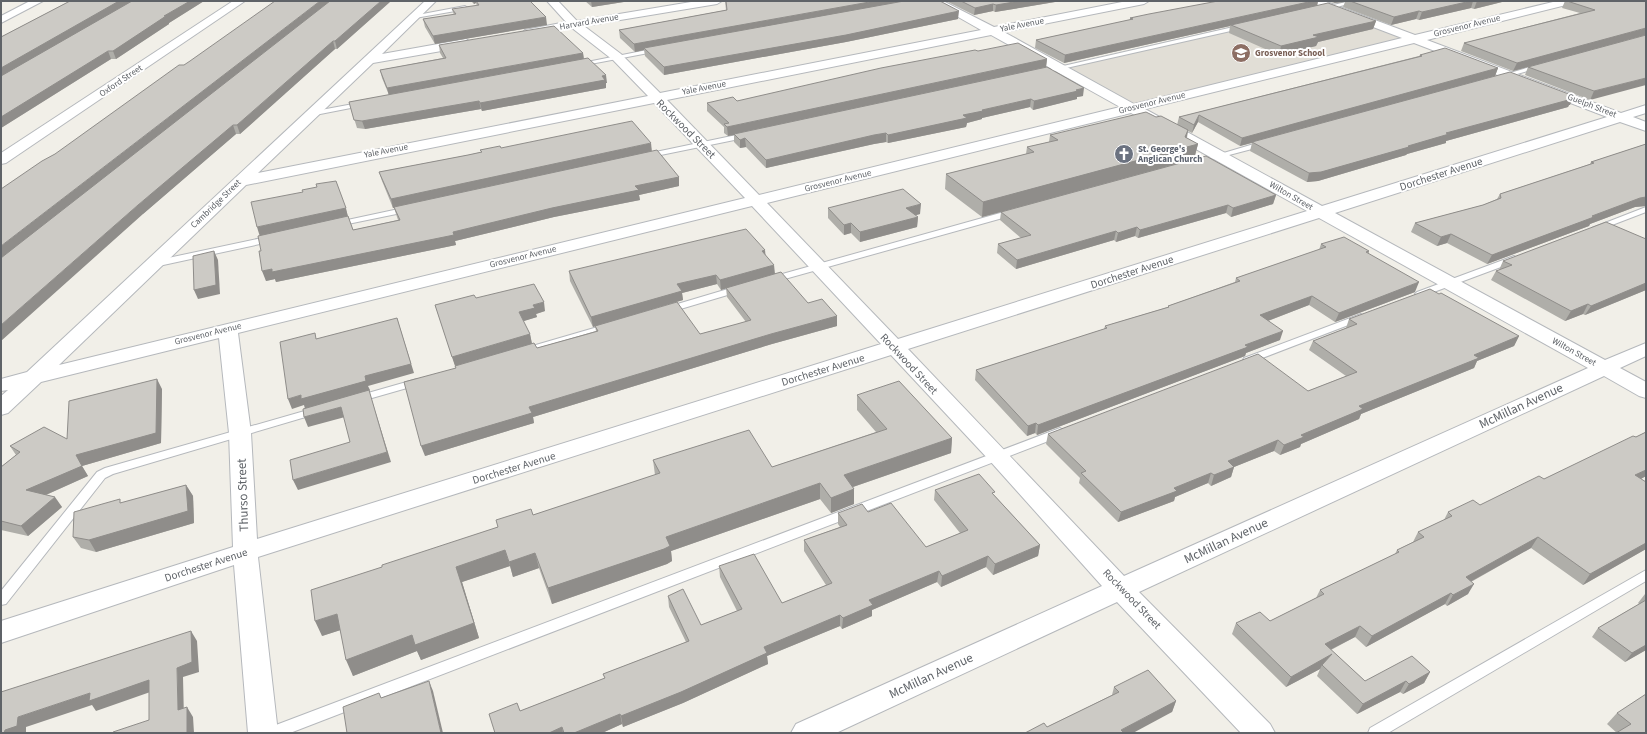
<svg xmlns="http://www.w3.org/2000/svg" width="1647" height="734" viewBox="0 0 1647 734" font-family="'Source Sans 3',sans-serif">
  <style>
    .education { fill: #e1ded6 }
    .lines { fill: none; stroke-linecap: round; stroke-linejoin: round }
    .lane-casing { stroke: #b5b8bc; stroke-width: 2 }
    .street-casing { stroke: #b5b8bc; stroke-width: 2 }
    .lane { fill: #fff; fill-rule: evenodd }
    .street { fill: #fff; fill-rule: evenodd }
    .wall { fill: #afaea9; fill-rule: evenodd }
    .shaded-wall { fill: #8f8d8a }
    .building { fill: #cccac5; stroke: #8f8d8a }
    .labels { text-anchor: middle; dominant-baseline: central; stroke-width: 4; stroke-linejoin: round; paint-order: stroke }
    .far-street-label { font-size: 9px; fill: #5f6368; stroke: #fff }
    .far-education-label { font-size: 9px; font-weight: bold; fill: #785e54; stroke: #fff; text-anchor: start }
    .far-worship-label { font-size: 9px; font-weight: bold; fill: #5b616d; stroke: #fff; text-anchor: start }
    .street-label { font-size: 11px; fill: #5f6368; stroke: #fff }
    .near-street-label { font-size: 13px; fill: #5f6368; stroke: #fff }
  </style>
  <rect width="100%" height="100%" fill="#f1efe8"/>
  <polygon class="education" points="1330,7 1414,39 1132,108 1059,68"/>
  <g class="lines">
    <g class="lane-casing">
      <g id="lane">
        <polygon points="1350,1 1361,1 1324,10 1321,8"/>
        <polygon points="465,6 468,8 467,9 415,18 412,16"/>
        <polygon points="1242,25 1245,27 1244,28 1053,71 1050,69"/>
        <polygon points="657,48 659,49 659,51 580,66 577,64"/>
        <polygon points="1540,64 1543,66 1542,67 1503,78 1500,76"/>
        <polygon points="364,102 367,104 366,105 310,116 307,114 310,112"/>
        <polygon points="746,133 749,133 749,137 646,158 642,156 646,154"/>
        <polygon points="1264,141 1268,143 1267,145 1214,159 1210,157"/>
        <polygon points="408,207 411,207 411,211 338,226 334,224 338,222"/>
        <polygon points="1646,207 1646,212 1599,230 1593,230 1592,228"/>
        <polygon points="1011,210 1014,210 1018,212 1017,214 774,282 771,283 767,280 768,278"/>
        <polygon points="271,236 274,237 274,241 154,267 150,264 154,261"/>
        <polygon points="1514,256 1518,259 1517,261 1423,296 1417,296 1415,294 1417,292"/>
        <polygon points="738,286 743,289 741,291 667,313 662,310 664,308"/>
        <polygon points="1361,314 1366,317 1364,319 1252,362 1248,363 1243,360 1244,358"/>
        <polygon points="608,324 613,327 611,329 525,354 520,351 522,349"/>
        <polygon points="417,379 421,380 422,382 421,384 358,402 353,399 354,397"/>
        <polygon points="315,408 320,411 319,413 113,474 105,478 6,604 1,605 1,591 97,472 105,468"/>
        <polygon points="1060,428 1065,432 1064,435 290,733 266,733 268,728"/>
        <polygon points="1646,570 1646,581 1388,733 1368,733 1370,728"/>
      </g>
    </g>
    <g class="street-casing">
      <g id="street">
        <polygon points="30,1 43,1 1,23 1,16"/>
        <polygon points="233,1 245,1 6,163 1,164 1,153"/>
        <path d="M425 1H436L382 54 466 39 472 43 470 46 373 63 258 173 648 96 613 60 572 28 529 35 525 34 523 32 525 30 566 22 547 1H558L577 21 697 1H722L717 4 584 26 621 54 660 93 981 30 930 1H943L994 27 1127 1H1149L1144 4 1004 32 1134 104 1402 38 1310 3 1309 1H1324L1415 35 1557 1H1575L1574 3 1427 40 1621 113 1646 105V113L1633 117 1646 122V131L1620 122 1335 213 1605 360 1646 343V356L1620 368 1646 382V398L1639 396 1604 376 1139 592 1270 724 1275 733H1241L1117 602 836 733H791L796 724 1102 586 990 461 891 355 258 557 278 733H248L234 565 1 643V621L233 547 229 433 219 338 41 382 8 413 1 415V396L8 390 1 391V379L27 372ZM991 35 1120 107 759 195 667 100ZM1414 43 1607 117 1322 206 1145 109ZM654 103 745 198 59 365 246 185ZM1131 113 1307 211 898 339 767 203ZM752 206 881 344 257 539 251 433 238 333ZM1319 218 1588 368 1124 576 908 349Z"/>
      </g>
    </g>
    <use href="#lane" class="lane"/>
    <use href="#street" class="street"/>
  </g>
  <g class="wall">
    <polygon points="70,1 204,1 169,23 169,24 116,59 111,59 1,128 1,37"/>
    <polygon points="391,1 337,49 335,49 240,134 236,134 143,214 184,65"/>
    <polygon points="471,1 530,1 547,25 435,44 425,27 423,19 454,15 452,9 477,6 476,3 474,4"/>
    <polygon points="585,1 630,1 592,7"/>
    <polygon points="725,1 940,1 958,19 846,42 664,75 645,56 644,50 635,52 620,38 619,30 726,10"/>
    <polygon points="946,1 1061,1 995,12 993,11 974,15"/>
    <polygon points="1318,1 1317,5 1376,21 1373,29 1318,42 1316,46 1279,55 1229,33 1230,26 1064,63 1035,48 1036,40 1130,20 1130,18"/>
    <polygon points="1328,1 1506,1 1474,9 1471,8 1419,20 1416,19 1391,25 1343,7 1345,2 1334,3"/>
    <polygon points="1565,1 1646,1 1590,100 1525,75 1528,67 1567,56 1513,71 1461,51 1464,43 1580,13 1562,8"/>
    <polygon points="439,45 583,53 584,59 607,83 606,83 606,88 482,111 481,109 365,129 357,128 349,102 389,95 382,78 380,70 443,58 440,53"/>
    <polygon points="978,51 1047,59 1046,67 1083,96 1077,97 1077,99 1033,110 1030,107 982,118 982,119 967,123 966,127 888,143 886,142 874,144 766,168 746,147 740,148 734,142 734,135 728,136 724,133 724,127 707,111 707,103 737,101"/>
    <polygon points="1420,55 1498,68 1495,76 1570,105 1569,105 1568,107 1446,141 1446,143 1407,154 1406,155 1318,181 1307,182 1250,151 1252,143 1240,146 1198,122 1192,133 1188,131 1187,138 1198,144 1194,159 1276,195 1273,204 1231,217 1226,213 1138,238 1135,236 1116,242 1114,240 1016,269 997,253 998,244 1021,238 1000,220 1001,212 982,217 945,189 946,174 1026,154 1027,147 1049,142 1050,135 1156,117 1177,125 1179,117 1419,56"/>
    <polygon points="1646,144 1646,206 1635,207 1590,224 1589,226 1487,264 1447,243 1437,246 1411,232 1415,223 1483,205 1497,199 1500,194 1590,164 1591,162"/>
    <polygon points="501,148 652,151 679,177 679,186 639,195 640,200 554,217 455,241 456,245 276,282 275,279 266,281 260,235 303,192 336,181 353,230 398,220 394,208 393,208 382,181 379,172 468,155 481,152 480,150"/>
    <polygon points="828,208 920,214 915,215 918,217 917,227 860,242 851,233 844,235 828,218"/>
    <polygon points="1646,239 1646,290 1585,315 1583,314 1565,321 1491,280 1496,271 1499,270 1503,261"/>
    <polygon points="1321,244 1369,251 1369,254 1415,292 1335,322 1309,305 1268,321 1280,340 1246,353 1245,356 1037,435 1035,433 1027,436 975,380 976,370 1104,329 1105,326 1168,307 1168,306 1235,282 1236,278 1319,250"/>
    <path d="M765 255 775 274 808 303 837 316V326L772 344 533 417 534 423 425 456 456 368 435 305 476 298 545 311 536 314 537 317 523 321 530 334 532 344 537 348 596 331 595 326 593 327 570 281 569 271ZM717 284 721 290 726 288 727 297 746 322 700 334 635 314 683 300 682 293Z"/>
    <polygon points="1349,319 1519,336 1514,346 1477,361 1474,368 1361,414 1359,419 1301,444 1300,447 1280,455 1274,451 1234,467 1231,477 1211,486 1208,483 1175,497 1174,501 1118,522 1079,483 1080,478 1046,444 1048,434 1308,391 1346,376 1309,350 1313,341 1346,328"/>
    <polygon points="162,389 161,443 82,466 88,476 46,495 62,507 28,536 1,530 1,467 16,455 10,446 67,439"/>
    <polygon points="857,395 952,438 951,453 853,487 854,489 854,504 831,513 820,499 671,551 672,561 667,564 552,604 539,568 513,577 510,566 462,582 479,638 421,660 417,651 353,676 340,630 322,636 382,567 533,515 655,475 653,460 772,467 876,432 857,410"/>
    <polygon points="1646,432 1646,476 1641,479 1646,549 1583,585 1531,548 1471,582 1468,594 1447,606 1445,604 1366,647 1355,637 1331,650 1365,681 1430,672 1424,683 1403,694 1400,692 1357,714 1317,676 1320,669 1286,687 1232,634 1236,623 1270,621 1316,598 1320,590 1395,554 1397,550 1413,542 1418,532 1444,520 1448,512 1480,505 1544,479"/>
    <polygon points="186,485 193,496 194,523 96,552 81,548 73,537 122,503"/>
    <polygon points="935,490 994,495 1040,545 1038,556 993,575 986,567 941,587 937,582 872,610 872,616 842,629 840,626 767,656 768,664 683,703 623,727 622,724 602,733 495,733 520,711 605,678 603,674 686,642 669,607 668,596 701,625 737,611 720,577 719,566 782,603 826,585 804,551 804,540 840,527 838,524 838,513 868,512 926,547 960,533 934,500"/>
    <polygon points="1645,594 1646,594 1646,650 1625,662 1592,637 1598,628 1639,604 1638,603"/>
    <polygon points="1114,687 1176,701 1172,712 1047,727 1112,695"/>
    <polygon points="1617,713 1646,733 1617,733 1607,724"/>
  </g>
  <g class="shaded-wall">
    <polygon points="119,1 134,1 1,78 1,68"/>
    <polygon points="190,1 204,1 169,23 169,24 116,59 113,51 164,16"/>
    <polygon points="320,1 331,1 1,259 1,246"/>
    <polygon points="381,1 391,1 337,49 335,41"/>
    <polygon points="473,1 490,1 476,1 476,3 474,4"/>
    <polygon points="591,1 630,1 592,7"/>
    <polygon points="875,1 915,1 644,48 644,50 635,52 634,44"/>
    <polygon points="1020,1 1061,1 995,12 996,5"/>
    <polygon points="1313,1 1318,1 1317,7 1231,25 1230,26 1064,63 1065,55"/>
    <polygon points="1335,1 1345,1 1345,2 1334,3"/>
    <polygon points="1471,1 1473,1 1471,8 1419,20 1422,12"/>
    <polygon points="1477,1 1506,1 1474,9"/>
    <polygon points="993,4 993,11 974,15 975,8"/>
    <polygon points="959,11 958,19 846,42 664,75 664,67"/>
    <polygon points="1419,11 1416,19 1391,25 1394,17"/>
    <polygon points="546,17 547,25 435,44 433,36"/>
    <polygon points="1376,21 1373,29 1318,42 1316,46 1279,55 1281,46 1313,35"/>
    <polygon points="1646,28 1646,35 1513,71 1517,63"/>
    <polygon points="333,41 335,49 240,134 237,125"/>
    <polygon points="108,51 111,59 1,128 1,117"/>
    <polygon points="583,53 584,61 389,96 387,88"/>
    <polygon points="1047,59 1046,67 734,134 734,135 728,136 727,127"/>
    <polygon points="1498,68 1495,76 1240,146 1242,138"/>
    <polygon points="606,75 607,83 606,83 606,88 482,111 480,103"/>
    <polygon points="1646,78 1646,85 1590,100 1594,91"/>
    <polygon points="1084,88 1083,96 1077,97 1077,99 1033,110 1034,101"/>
    <polygon points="1574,96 1570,105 1569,105 1568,107 1446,141 1446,143 1407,154 1406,155 1318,181 1307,182 1309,173 1408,146 1446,133"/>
    <polygon points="1031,99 1030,107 982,118 982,119 967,123 966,127 888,143 888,135 982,110"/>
    <polygon points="479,101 481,109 365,129 362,121"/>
    <polygon points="1199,115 1198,122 1192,133 1194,125"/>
    <polygon points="233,125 236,134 143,214 1,341 1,325 138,205"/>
    <polygon points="1188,130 1185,145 1198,144 1194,159 982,217 983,202 1185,137"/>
    <polygon points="886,133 886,142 874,144 766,168 766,160 874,135"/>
    <polygon points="745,138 746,147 740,148 740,140"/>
    <polygon points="651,143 652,152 393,208 391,199"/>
    <polygon points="679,177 679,186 639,195 640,200 554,217 455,241 456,245 276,282 275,279 266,281 262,271 453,232 635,186"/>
    <polygon points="1276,195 1273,204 1231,217 1233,208"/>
    <polygon points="1646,197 1646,206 1635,207 1590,224 1589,226 1487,264 1492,255 1592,216 1640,198"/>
    <polygon points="921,204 920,214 906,218 906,208"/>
    <polygon points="1228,205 1226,213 1138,238 1140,230"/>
    <polygon points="346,208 348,218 260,237 257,227"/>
    <polygon points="918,217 917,227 860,242 860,232"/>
    <polygon points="851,223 851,233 844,235 844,225"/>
    <polygon points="1137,227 1135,236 1116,242 1118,233"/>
    <polygon points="1116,231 1114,240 1016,269 1017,260"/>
    <polygon points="1451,234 1447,243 1437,246 1441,237"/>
    <polygon points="765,250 766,259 762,251"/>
    <polygon points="214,251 218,260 220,294 198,299 194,290"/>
    <polygon points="774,265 775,274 721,290 720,280"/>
    <polygon points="716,275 717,284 682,293 683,300 593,327 591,317 677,284"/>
    <polygon points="1419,282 1415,292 1335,322 1339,313"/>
    <polygon points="1646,283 1646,290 1585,315 1591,306"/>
    <polygon points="1312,296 1309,305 1257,325 1260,315"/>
    <polygon points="544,302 545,311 536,314 537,317 521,322 519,312 533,305"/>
    <polygon points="1588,304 1583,314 1565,321 1571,311"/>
    <polygon points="837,316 837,326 772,344 533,417 534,423 425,456 421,446 529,407 771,334"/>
    <polygon points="397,318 414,373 368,386 370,390 369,391 391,462 298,490 293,480 387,452 369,391 305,409 304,405 292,409 288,399 365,376"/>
    <polygon points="1283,331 1280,340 1246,353 1245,356 1037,435 1038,425 1245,345"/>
    <polygon points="530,334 532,344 455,366 452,357"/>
    <polygon points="1519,336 1514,346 1477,361 1474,368 1361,414 1359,419 1301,444 1300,447 1280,455 1284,445 1301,435 1359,406 1474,355"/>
    <polygon points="157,379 162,389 161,443 82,466 88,476 32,501 26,490 76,455"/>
    <polygon points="341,407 345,417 308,427 304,417"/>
    <polygon points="1036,423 1035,433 1027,436 1028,426"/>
    <polygon points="952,438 951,453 844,490 844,475"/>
    <polygon points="1278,440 1274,451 1234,467 1231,477 1211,486 1214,475 1228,461"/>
    <polygon points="1646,470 1646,476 1628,486 1635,475"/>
    <polygon points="1211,473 1208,483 1175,497 1174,501 1118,522 1121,512 1174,488"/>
    <polygon points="820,483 820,499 671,551 672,561 667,564 552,604 548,588 666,537"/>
    <polygon points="186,485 193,496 194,523 96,552 89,540"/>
    <polygon points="854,489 854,504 831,513 831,498"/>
    <polygon points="55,497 62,507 28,536 21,526"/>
    <polygon points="1538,537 1531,548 1459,588 1466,577"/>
    <polygon points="1646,543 1646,549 1583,585 1590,574"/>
    <polygon points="1040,545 1038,556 993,575 995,564"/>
    <polygon points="505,550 510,566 462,582 479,638 421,660 417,651 353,676 346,660 412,635 456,567"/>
    <polygon points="535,553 539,568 513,577 509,562"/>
    <polygon points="988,556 986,567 941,587 942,576"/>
    <polygon points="939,571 937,582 872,610 872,616 842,629 843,618 869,600"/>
    <polygon points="1474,584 1468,594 1447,606 1453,595"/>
    <polygon points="1451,593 1445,604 1366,647 1372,636"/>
    <polygon points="337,614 344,629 322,636 315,621"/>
    <polygon points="840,615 840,626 767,656 768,664 683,703 623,727 621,716 764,647"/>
    <polygon points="1360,626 1355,637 1320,655 1325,644"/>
    <polygon points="191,631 197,641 199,672 183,677 184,720 178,710 177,668"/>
    <polygon points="1646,645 1646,650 1625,662 1632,653"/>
    <polygon points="1332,654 1322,665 1320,669 1286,687 1291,677"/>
    <polygon points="1430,672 1424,683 1403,694 1409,684"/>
    <polygon points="149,680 156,690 96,711 92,705 26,727 26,733 4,733 5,730 18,717 90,693"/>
    <polygon points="429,681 433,691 443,733 441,733"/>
    <polygon points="1406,681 1400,692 1357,714 1363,704"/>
    <polygon points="1176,701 1172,712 1133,733 1119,733 1121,730"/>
    <polygon points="187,707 193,717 194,733 187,733"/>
    <polygon points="620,714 622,724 602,733 574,733"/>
    <polygon points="562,727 563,733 549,733"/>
  </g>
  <g class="building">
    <polygon points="70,1 119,1 1,68 1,37"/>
    <polygon points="132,1 190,1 164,16 166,16 113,51 108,51 1,117 1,76"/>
    <polygon points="275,1 320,1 1,246 1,189 42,161 55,154 179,65 184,65 190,61"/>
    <polygon points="330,1 381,1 335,41 333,41 237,125 233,125 138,205 1,325 1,258"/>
    <polygon points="476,1 530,1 546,17 433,36 423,19 456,14 452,9 479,5"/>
    <polygon points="726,1 875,1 634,44 619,30 727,10"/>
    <polygon points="904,1 940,1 959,11 846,35 664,67 644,48"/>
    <polygon points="961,1 1020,1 996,5 993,4 975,8"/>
    <polygon points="1218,1 1313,1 1065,55 1036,40 1133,19 1130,18 1149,14"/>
    <polygon points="1350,1 1471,1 1422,12 1419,11 1394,17"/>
    <polygon points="1567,1 1646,1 1646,28 1517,63 1464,43 1595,10"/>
    <polygon points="1328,3 1376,21 1313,35 1319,37 1281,46 1231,25"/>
    <polygon points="554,26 583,53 387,88 380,70 446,58 439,45"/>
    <polygon points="1646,35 1646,78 1594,91 1528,67"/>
    <polygon points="1018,43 1047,59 727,127 724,124 729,123 707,103 733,97 737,101 881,68 975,50 978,51"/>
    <polygon points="1445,48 1498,68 1242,138 1199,115 1194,125 1179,117 1422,56 1420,55"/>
    <polygon points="588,58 606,75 602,76 605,80 480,103 479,101 362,121 354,120 349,102"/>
    <polygon points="1047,67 1084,88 1076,90 1078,91 1034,101 1031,99 982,110 983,111 963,115 967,118 888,135 886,133 874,135 766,160 745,138 740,140 734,134"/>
    <polygon points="1510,72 1574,96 1568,98 1572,99 1446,133 1449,134 1408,146 1409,147 1321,172 1309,173 1252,142"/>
    <polygon points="1146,112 1156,117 1161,116 1188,130 1185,137 1198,144 983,202 946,174 1034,152 1027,147 1058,140 1050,135"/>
    <polygon points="632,121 651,143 391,199 379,172 468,155 482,152 480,150 500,146 501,148"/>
    <polygon points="1646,144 1646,197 1640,198 1592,216 1594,217 1492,255 1451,234 1441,237 1415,223 1483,205 1501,198 1500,194 1594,163 1591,162"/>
    <polygon points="657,150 679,177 635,186 639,190 552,208 453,232 454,235 272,272 272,269 262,271 259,251 261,251 258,236 348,216 353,230 400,220 394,207"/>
    <polygon points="1206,156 1276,195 1233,208 1228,205 1140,230 1137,227 1118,233 1116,231 1017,260 998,244 1031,235 1001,212"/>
    <polygon points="336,181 346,208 257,227 251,202 303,192 302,190 317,187 316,184"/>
    <polygon points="903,189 921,204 906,208 918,217 860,232 851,223 844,225 828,208"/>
    <polygon points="1606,222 1646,239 1646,283 1591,306 1588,304 1571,311 1496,271 1512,265 1503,261"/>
    <polygon points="746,229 765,250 762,251 774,265 720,280 716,275 677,284 682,291 591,317 569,271"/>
    <polygon points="1344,237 1369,251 1366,252 1419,282 1339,313 1312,296 1260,315 1283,331 1245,345 1248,347 1038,425 1036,423 1028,426 976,370 1107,328 1105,326 1169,307 1168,306 1240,281 1236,278 1326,247 1321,244"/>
    <polygon points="214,251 216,285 194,290 193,256"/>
    <polygon points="781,272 808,303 822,299 837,316 771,334 529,407 532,413 421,446 404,382 456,368 455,366 534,343 537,348 584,335 598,331 595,326 677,302 700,334 737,324 751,320 726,288"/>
    <polygon points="534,284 544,302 533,305 535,308 519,312 530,334 452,357 435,305 474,295 476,298"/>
    <polygon points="1430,289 1439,294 1441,293 1519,336 1474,355 1479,358 1359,406 1363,409 1301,435 1304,437 1284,445 1278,440 1228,461 1234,467 1214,475 1211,473 1174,488 1177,491 1121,512 1081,473 1086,471 1048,434 1258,354 1308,391 1357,372 1313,341 1357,324 1349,319"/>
    <polygon points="397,318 411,364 365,376 366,381 301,399 301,395 288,399 280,342 315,333 316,339"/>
    <polygon points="157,379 156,433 76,455 82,466 26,490 55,497 21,526 1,521 1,467 20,452 10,446 44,427 67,439 69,401"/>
    <polygon points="899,381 952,438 844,475 854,489 831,498 820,483 666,537 670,546 664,549 548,588 535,553 509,562 505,550 456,567 474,623 415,645 412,635 346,660 337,614 315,621 311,590 382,567 382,565 498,527 496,520 531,509 533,515 660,473 653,460 749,430 772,467 887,429 857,395"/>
    <polygon points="369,390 387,452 293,480 290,460 350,442 341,407 304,417 303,409"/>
    <polygon points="1646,432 1646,470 1635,475 1646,482 1646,543 1590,574 1538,537 1466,577 1474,584 1453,595 1451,593 1372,636 1360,626 1325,644 1365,681 1412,656 1430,672 1409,684 1406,681 1363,704 1322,665 1332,654 1291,677 1236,623 1260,612 1270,621 1324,594 1320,590 1399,552 1397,550 1424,537 1418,532 1452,516 1448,512 1473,500 1480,505 1539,476 1544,479 1633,436 1636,437"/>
    <polygon points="979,474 995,492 992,493 1040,545 995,564 988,556 942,576 939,571 869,600 873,605 843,618 840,615 764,647 767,653 681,692 621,716 620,714 574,733 564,733 562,727 549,733 495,733 489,714 517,703 520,711 605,678 603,674 689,641 668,596 683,589 701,625 742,609 719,566 754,554 782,603 832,583 804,540 847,525 838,513 862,504 868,512 891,503 926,547 968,530 935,490"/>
    <polygon points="186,485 188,511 89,540 73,537 74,512 120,499 120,503"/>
    <polygon points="1646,600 1646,645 1632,653 1598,628"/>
    <polygon points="191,631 192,662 177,668 178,710 187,707 187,733 113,733 113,732 149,720 149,680 89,701 90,693 18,717 17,726 5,730 4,733 1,733 1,692"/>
    <polygon points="1148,670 1176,701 1121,730 1124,733 1025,733 1044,723 1047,727 1119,692 1114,687"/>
    <polygon points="429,681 441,733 347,733 343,707 379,693 381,698"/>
    <polygon points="1646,694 1646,733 1616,733 1631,724 1617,713"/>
  </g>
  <defs>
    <g id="school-disc" transform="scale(1)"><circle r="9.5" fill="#8d6e63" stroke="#fff"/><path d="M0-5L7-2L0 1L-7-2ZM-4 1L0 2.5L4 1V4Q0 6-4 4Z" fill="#fff"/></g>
    <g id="church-disc" transform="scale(1)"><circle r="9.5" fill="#6b7280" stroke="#fff"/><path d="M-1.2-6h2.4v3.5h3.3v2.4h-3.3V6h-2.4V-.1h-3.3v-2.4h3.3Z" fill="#fff"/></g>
  </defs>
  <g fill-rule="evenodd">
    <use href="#school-disc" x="1241" y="53"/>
    <use href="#church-disc" x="1124" y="154"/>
  </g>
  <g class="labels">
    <g class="far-street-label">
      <text transform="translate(589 22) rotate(-10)">Harvard Avenue</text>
      <text transform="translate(1022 25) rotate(-11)">Yale Avenue</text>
      <text transform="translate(1467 26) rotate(-14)">Grosvenor Avenue</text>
      <text transform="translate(121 81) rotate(-34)">Oxford Street</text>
      <text transform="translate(704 88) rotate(-11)">Yale Avenue</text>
      <text transform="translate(1152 103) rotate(-14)">Grosvenor Avenue</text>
      <text transform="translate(1592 106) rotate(21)">Guelph Street</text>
      <text transform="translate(386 151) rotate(-11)">Yale Avenue</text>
      <text transform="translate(838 181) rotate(-14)">Grosvenor Avenue</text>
      <text transform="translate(1291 196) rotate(30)">Wilton Street</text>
      <text transform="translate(216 204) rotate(-44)">Cambridge Street</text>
      <text transform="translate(523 257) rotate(-14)">Grosvenor Avenue</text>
      <text transform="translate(208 334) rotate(-14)">Grosvenor Avenue</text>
      <text transform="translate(1574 352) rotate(29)">Wilton Street</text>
    </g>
    <g class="far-education-label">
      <text x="1255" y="53">Grosvenor School</text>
    </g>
    <g class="far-worship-label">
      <text x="1138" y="149">St. George's<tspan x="1138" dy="10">Anglican Church</tspan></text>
    </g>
    <g class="street-label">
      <text transform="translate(686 129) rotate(45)">Rockwood Street</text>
      <text transform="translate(1441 174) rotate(-18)">Dorchester Avenue</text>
      <text transform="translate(1132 272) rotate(-18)">Dorchester Avenue</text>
      <text transform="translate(909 364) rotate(47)">Rockwood Street</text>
      <text transform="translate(823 370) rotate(-17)">Dorchester Avenue</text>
      <text transform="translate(514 468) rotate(-17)">Dorchester Avenue</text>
      <text transform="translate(206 565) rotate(-18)">Dorchester Avenue</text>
      <text transform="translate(1132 599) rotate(46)">Rockwood Street</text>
    </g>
    <g class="near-street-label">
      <text transform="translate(1521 406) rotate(-25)">McMillan Avenue</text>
      <text transform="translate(243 495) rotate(-92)">Thurso Street</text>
      <text transform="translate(1226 541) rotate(-25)">McMillan Avenue</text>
      <text transform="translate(931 676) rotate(-25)">McMillan Avenue</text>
    </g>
  </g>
  <rect width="1647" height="734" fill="none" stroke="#5f6368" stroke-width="4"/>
</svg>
